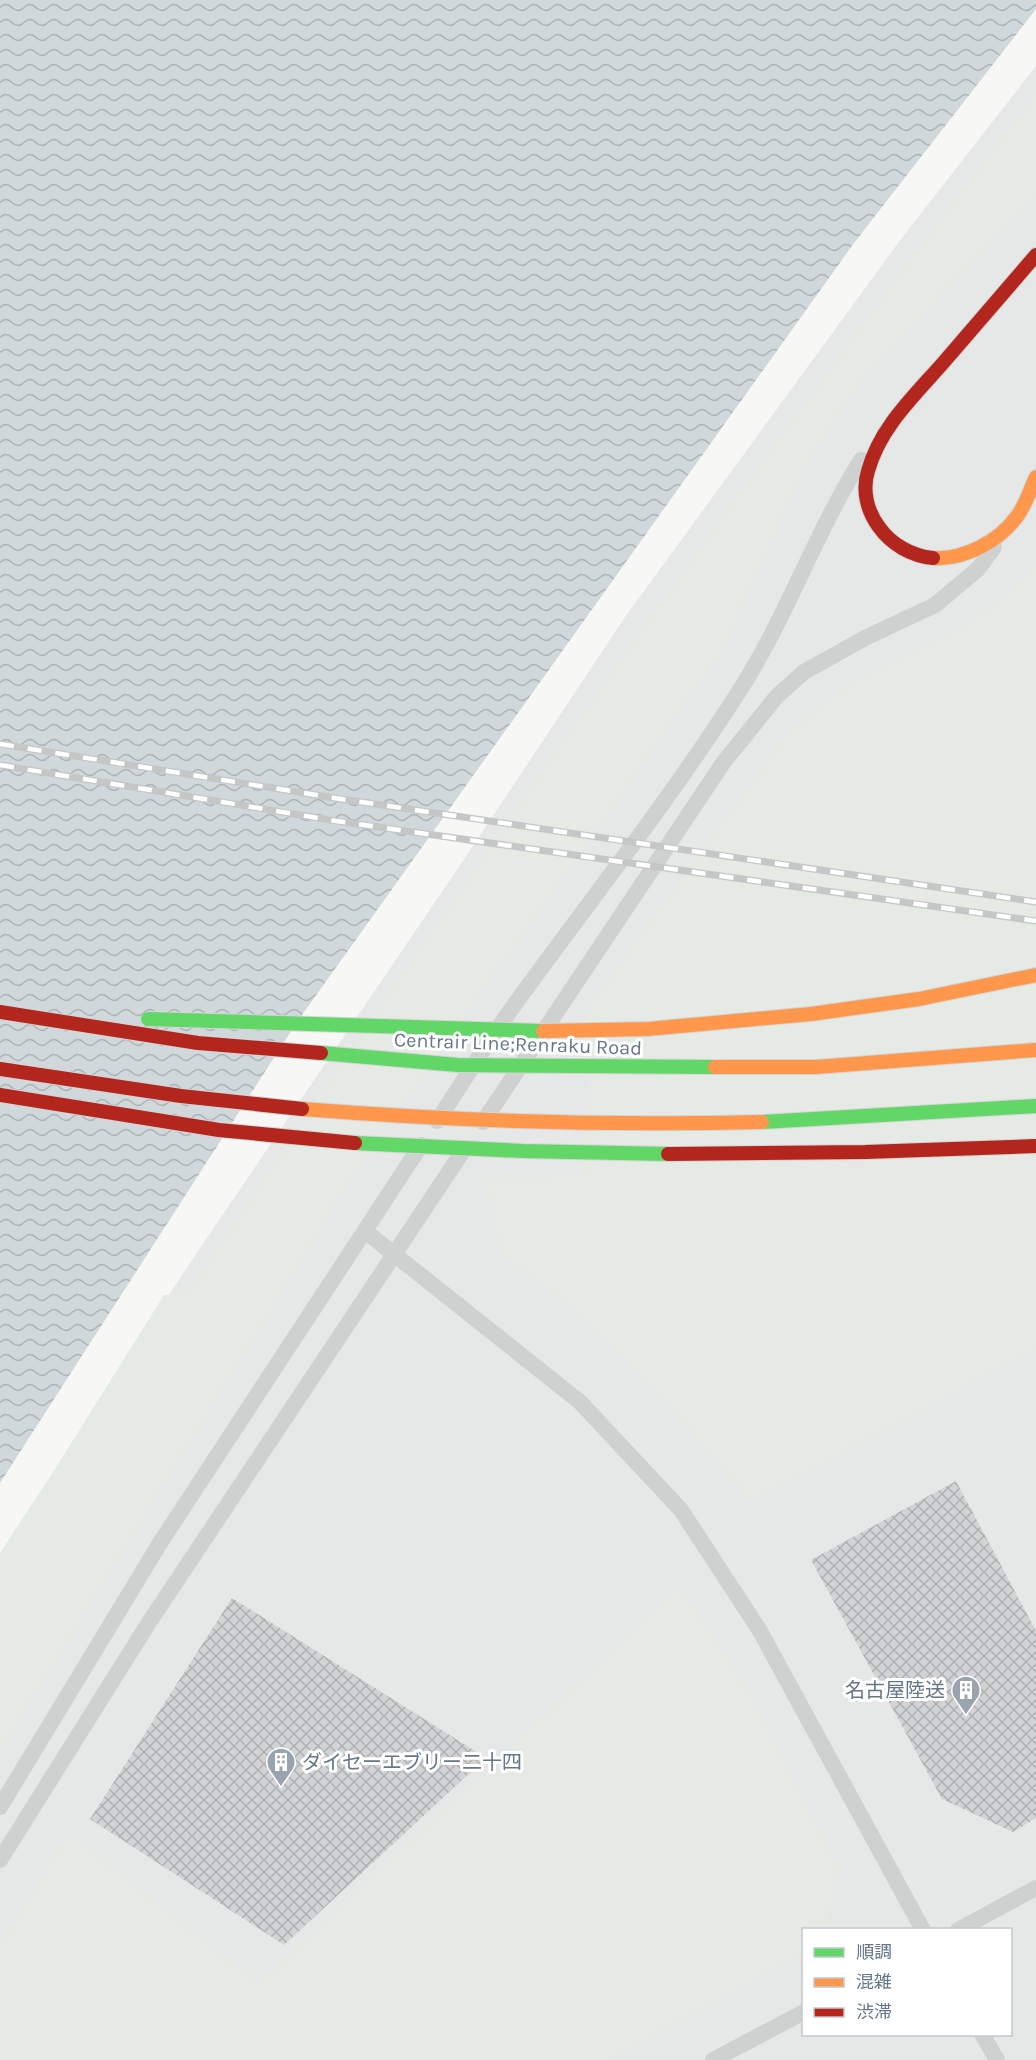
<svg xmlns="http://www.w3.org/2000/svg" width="1036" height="2060" viewBox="0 0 1036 2060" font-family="Karla,'Noto Sans JP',sans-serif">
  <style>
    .built { fill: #e6e7e7; fill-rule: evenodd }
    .green { fill: #e6eae4 }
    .water { fill: url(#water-waves) }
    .building { fill: url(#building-cross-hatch) }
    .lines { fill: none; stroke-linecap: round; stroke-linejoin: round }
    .slow-casing { stroke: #d4d5d6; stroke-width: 16 }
    .jam-casing { stroke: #d4d5d6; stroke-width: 16 }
    .lane { stroke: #cfd1d1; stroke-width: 16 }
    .slow { stroke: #ff974d; stroke-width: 14 }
    .jam { stroke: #b3261e; stroke-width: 14 }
    .rail-casing { stroke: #c5c7c7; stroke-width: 7 }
    .rail { stroke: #fff; stroke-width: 4.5; stroke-dasharray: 14; stroke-linecap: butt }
    .fast-bridge-casing { stroke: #d3d5d5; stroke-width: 16; stroke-linecap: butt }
    .slow-bridge-casing { stroke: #d3d5d5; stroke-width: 16; stroke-linecap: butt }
    .jam-bridge-casing { stroke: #d3d5d5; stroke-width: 16; stroke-linecap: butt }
    .fast-bridge { stroke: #63d668; stroke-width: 14 }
    .slow-bridge { stroke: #ff974d; stroke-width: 14 }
    .jam-bridge { stroke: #b3261e; stroke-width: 14 }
    .labels { text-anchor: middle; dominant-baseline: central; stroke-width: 6; stroke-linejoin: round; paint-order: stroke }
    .street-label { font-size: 20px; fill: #678; stroke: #fff }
    .poi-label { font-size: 20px; fill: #678; stroke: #fff; text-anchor: end }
  </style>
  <defs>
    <pattern id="water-waves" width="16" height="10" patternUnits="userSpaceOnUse" patternTransform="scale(1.5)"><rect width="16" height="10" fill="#d0d8db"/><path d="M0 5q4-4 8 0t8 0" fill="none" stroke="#adb4b7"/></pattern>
    <pattern id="building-cross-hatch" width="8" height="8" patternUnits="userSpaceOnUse" patternTransform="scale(1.5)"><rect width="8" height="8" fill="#d2d3d4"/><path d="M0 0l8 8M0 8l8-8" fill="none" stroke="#aeb0b2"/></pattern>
  </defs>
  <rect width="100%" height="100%" fill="#f7f7f6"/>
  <path class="built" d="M1036 66V2060H0V1553L194 1257 471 849 625 617 901 239ZM804 1930H1010V2034H804Z"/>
  <g class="green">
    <path d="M1036 95V196L874 365 834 420 801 475 723 649 357 1169 0 1751V1557L164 1295 189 1293C390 990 595 690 811 396 885 295 958 194 1036 95Z"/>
    <path d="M1036 566V1349L751 1501C674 1412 601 1320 502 1255L486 1178 585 1176 590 1005 790 731 849 685 935 642 999 603Z"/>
    <polygon points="681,1587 737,1672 839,1868 825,1929 804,1930 803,1954 606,2060 0,2060 0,1948 69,1833 258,1985"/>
  </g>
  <polygon class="water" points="0,0 1036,0 1036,9 854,243 297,1022 0,1483"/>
  <g class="building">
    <polygon points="956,1481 1036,1631 1036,1818 1013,1832 942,1799 811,1560"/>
    <polygon points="232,1598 486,1758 284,1945 90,1819"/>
  </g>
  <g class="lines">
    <g class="slow-casing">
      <g id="slow">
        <path d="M933 558C964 560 1000 541 1018 515 1026 504 1030 490 1036 477"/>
        <polyline points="811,1014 919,999 1036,975"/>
      </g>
    </g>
    <g class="jam-casing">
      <path id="jam" d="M933 558C911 556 891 544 879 527 867 511 862 490 868 471 880 427 915 395 943 363 974 327 1005 291 1036 255"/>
    </g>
    <g class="lane">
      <path d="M437 1121C464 1081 489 1039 518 1000 592 898 670 799 738 693 786 619 814 535 861 460"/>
      <polyline points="483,1122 723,763 777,696 804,672 865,638 935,605 978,569 994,547"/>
      <polyline points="365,1231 580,1402 681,1510 760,1631 923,1930"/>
      <polyline points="0,1807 160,1543 421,1145"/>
      <polyline points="0,1860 148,1624 465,1148"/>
      <polyline points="958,1930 1036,1888"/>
      <polyline points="982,2034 997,2060"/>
      <polyline points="713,2060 804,2012"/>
    </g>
    <use href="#slow" class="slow"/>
    <use href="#jam" class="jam"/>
    <g class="rail-casing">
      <g id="rail">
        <polyline points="0,744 341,799 1036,902"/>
        <polyline points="0,765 336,821 1036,921"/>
      </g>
    </g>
    <use href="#rail" class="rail"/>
    <g class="fast-bridge-casing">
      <g id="fast-bridge">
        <polyline points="148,1019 543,1031"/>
        <polyline points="321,1053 458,1065 715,1067"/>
        <polyline points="762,1122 1036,1106"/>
        <polyline points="355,1143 523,1151 668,1154"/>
      </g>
    </g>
    <g class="slow-bridge-casing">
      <g id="slow-bridge">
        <polyline points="543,1031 648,1029 811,1014"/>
        <polyline points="715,1067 816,1067 1036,1050"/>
        <path d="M302 1109C455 1121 608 1126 762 1122"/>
      </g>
    </g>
    <g class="jam-bridge-casing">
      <g id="jam-bridge">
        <polyline points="0,1012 198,1043 321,1053"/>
        <polyline points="0,1069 181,1096 302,1109"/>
        <polyline points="0,1095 219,1130 355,1143"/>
        <polyline points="668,1154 865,1152 1036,1146"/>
      </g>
    </g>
    <use href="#fast-bridge" class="fast-bridge"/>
    <use href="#slow-bridge" class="slow-bridge"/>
    <use href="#jam-bridge" class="jam-bridge"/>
  </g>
  <defs>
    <g id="building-pin" transform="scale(1.5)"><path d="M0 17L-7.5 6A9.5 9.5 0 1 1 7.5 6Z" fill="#99a4ae" stroke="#fff"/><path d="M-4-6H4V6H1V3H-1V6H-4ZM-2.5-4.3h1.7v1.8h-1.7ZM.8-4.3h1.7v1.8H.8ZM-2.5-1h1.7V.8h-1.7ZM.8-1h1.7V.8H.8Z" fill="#fff"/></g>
  </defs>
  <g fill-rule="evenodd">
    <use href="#building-pin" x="966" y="1690"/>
    <use href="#building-pin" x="281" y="1762"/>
  </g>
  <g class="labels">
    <g class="street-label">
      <text transform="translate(518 1044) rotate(2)">Centrair Line;Renraku Road</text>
    </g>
    <g class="poi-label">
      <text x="945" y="1690">名古屋陸送</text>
      <text x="302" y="1762" text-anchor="start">ダイセーエブリー二十四</text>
    </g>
  </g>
  <rect x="802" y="1928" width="210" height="108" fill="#ffffff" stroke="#c2c9cf" stroke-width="1.5"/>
  <rect x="814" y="1948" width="30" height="9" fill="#63d668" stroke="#c2c9cf" stroke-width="1.5"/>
  <text x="856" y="1958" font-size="18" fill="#667788">順調</text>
  <rect x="814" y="1978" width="30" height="9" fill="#ff974d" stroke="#c2c9cf" stroke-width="1.5"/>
  <text x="856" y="1988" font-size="18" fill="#667788">混雑</text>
  <rect x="814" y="2008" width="30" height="9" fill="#b3261e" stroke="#c2c9cf" stroke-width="1.5"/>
  <text x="856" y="2018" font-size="18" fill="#667788">渋滞</text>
</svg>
